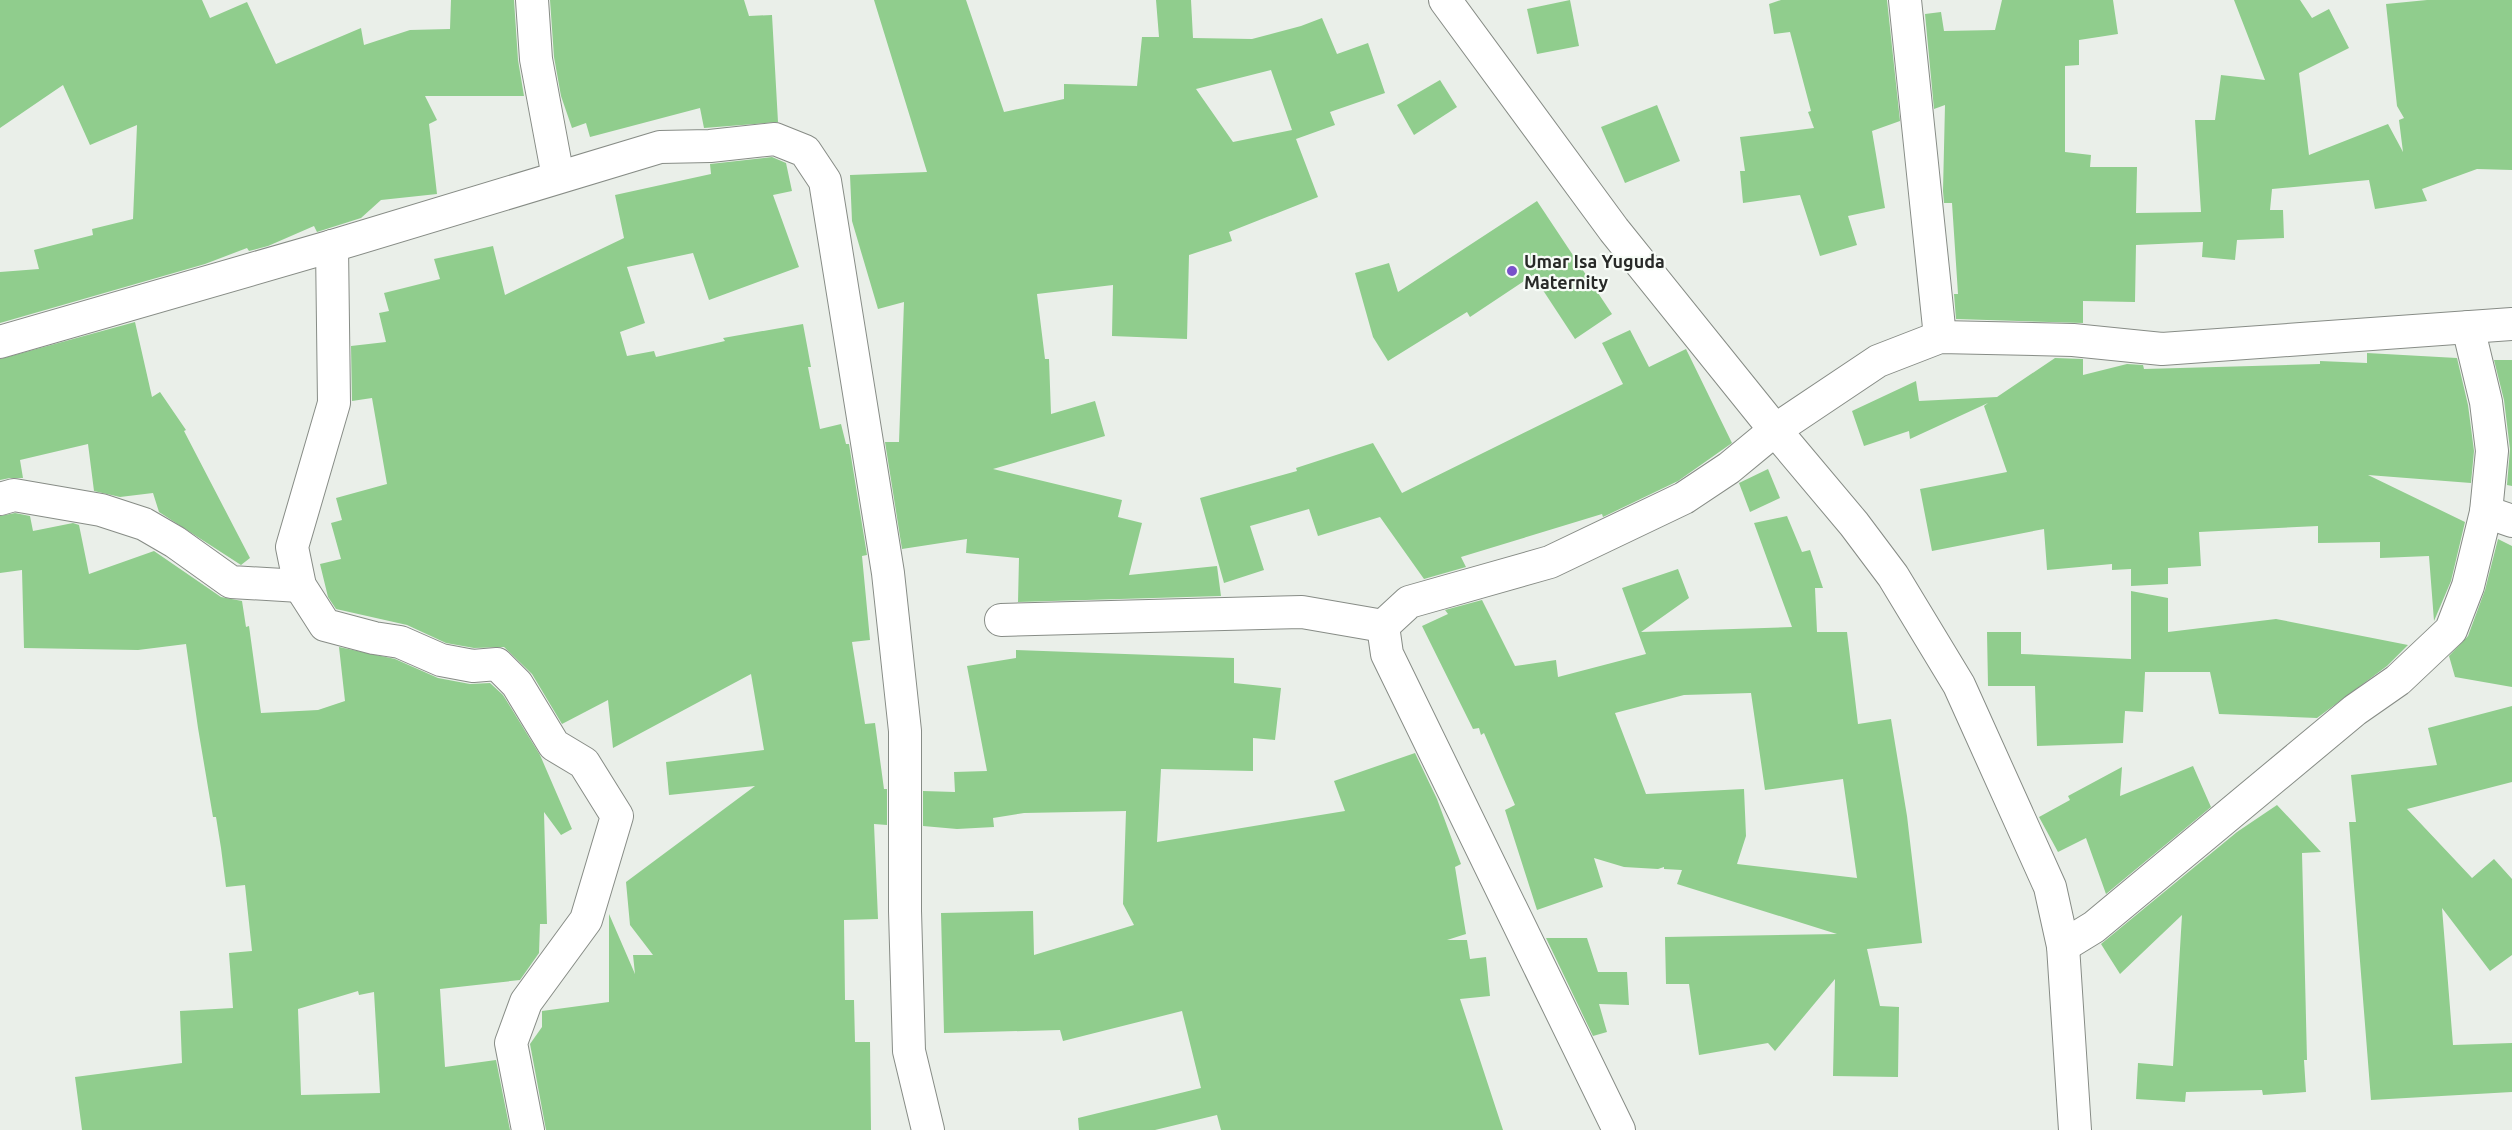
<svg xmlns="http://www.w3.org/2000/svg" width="2512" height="1130" viewBox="0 0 2512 1130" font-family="Ubuntu,sans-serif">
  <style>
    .building { fill: #90cd8d; fill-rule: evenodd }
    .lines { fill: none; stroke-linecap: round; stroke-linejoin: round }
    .minor-casing { stroke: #878c86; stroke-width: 34 }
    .minor { stroke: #fff; stroke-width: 32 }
    .poi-dot { fill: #7851ca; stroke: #f7fcf7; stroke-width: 2 }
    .labels { text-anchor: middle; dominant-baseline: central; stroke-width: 4.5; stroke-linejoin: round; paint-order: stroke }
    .poi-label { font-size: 18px; font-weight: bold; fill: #282a28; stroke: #f7fcf7; text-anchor: start }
  </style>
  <rect width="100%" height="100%" fill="#eaefe9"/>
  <g class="building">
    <polygon points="0,0 202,0 210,18 247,2 276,64 361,28 364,45 410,30 450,29 451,0 514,0 518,60 524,96 425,96 437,120 429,124 437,194 381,200 361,218 317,232 314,226 268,246 249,251 247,248 205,264 0,323 0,272 39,269 34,250 93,235 92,229 133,219 137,125 90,145 63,85 0,128"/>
    <polygon points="550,0 744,0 749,16 772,15 778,122 704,128 700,108 590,137 586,123 572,128 561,96 554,57"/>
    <path d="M874 0H966L1004 112 1064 99V84L1137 86 1142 37H1159L1156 0H1191L1193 38 1252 39 1301 26 1322 18 1337 54 1368 43 1385 93 1330 112 1335 125 1296 139 1318 197 1229 232 1232 241 1189 255 1187 339 1112 336 1113 285 1037 294 1045 359H1049L1051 414 1095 401 1105 436 993 469 1122 500 1118 517 1142 523 1129 575 1217 566 1221 596 1018 602 1019 558 966 553 967 539 902 549 885 442H899L904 302 878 309 852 221 850 175 927 172ZM1271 70 1292 130 1233 142 1196 89Z"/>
    <polygon points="1570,0 1579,46 1537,54 1527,9"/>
    <polygon points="1781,0 1887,0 1900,121 1872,131 1885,208 1848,216 1857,245 1820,256 1800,195 1743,203 1740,171 1745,171 1740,137 1814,128 1808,112 1811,111 1790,32 1774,34 1769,4"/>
    <polygon points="2002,0 2113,0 2118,34 2079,40 2079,65 2065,66 2065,152 2091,155 2090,167 2137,167 2136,213 2201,212 2195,120 2215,120 2221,75 2265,80 2234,0 2300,0 2312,18 2329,9 2349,48 2299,73 2309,155 2388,124 2403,152 2399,120 2404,118 2397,106 2386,4 2427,0 2512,0 2512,170 2477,169 2422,189 2427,201 2375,209 2369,180 2272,189 2270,210 2283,210 2284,238 2237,240 2235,260 2202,257 2203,242 2136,245 2135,302 2083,301 2083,323 1956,319 1954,294 1958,294 1952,203 1944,203 1943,191 1945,105 1934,109 1925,14 1941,12 1944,31 1995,30"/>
    <polygon points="1440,80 1457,107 1414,135 1397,105"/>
    <polygon points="1657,105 1680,161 1625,183 1601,127"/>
    <polygon points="772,157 786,163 792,191 773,195 799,267 709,300 693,253 627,267 645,323 620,332 627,356 654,351 656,357 725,341 723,338 803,324 811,367 808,367 820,429 841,424 846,444 849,444 867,555 862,556 870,640 852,642 865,724 875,723 884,789 887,789 887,825 874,824 878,919 844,920 845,1000 854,1000 855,1042 870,1042 871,1130 546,1130 530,1044 542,1027 542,1011 609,1002 609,914 635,974 633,955 653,955 630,925 626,882 755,786 669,795 666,762 764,750 751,674 613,748 608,700 562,724 532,674 504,647 474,648 446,643 407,625 336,609 328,597 320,564 341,559 331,523 342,520 336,498 387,484 372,398 352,401 351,346 386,342 379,313 389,311 384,293 440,279 434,259 493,246 505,295 624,238 615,195 711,174 710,164"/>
    <polygon points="1537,201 1612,314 1575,339 1533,275 1470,317 1467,312 1388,361 1373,337 1355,273 1389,263 1398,292"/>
    <polygon points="135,322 152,397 160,392 186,430 184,431 250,558 241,565 159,512 153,493 120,497 94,491 88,444 20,460 23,478 10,478 0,480 0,359"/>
    <polygon points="1630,330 1649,367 1686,349 1732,443 1678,481 1603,517 1602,514 1461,557 1466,567 1424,579 1380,517 1318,536 1309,509 1250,526 1264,570 1224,583 1200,498 1297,471 1296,468 1373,443 1402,493 1623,384 1602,343"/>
    <polygon points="2367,353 2457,358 2468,405 2474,451 2471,483 2368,475 2465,522 2451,581 2434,621 2429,556 2380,558 2380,542 2318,543 2318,526 2199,532 2201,566 2168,568 2168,584 2131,586 2131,569 2112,570 2112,564 2047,570 2044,529 1932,551 1920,489 2007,472 1984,406 1988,403 1910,439 1909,431 1864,446 1852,411 1916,381 1919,401 1997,397 2055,358 2083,359 2083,375 2127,364 2143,365 2144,369 2320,364 2320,361 2367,363"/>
    <polygon points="2494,360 2512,360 2512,486 2507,485 2510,449 2504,400"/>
    <polygon points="1768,469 1780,498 1750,512 1739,483"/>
    <path d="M15 513 30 516 33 531 73 523 79 525 89 574 154 551 221 597 242 601 246 627 249 626 261 713 318 710 345 701 339 647 395 659 438 678 470 684 490 683 503 695 540 755 572 829 561 835 544 812 547 924H540L539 953 520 980 440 989 445 1067 496 1060 510 1130H82L75 1077 182 1063 180 1011 233 1008 229 953 252 951 245 885 226 887 221 848 216 817H213L198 728 186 644 138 650 24 648 22 570 0 573V516ZM358 991 359 995 374 992 380 1093 301 1095 298 1009Z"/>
    <path d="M1787 516 1802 552 1810 550 1823 588H1815L1817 632H1847L1858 724 1891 719 1907 816 1922 943 1867 949 1880 1006 1899 1007 1898 1077 1833 1076 1835 979 1775 1051 1768 1043 1699 1055 1689 984H1666L1665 937 1837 934 1677 884 1682 870 1664 869V867L1658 869 1624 867 1594 858 1603 887 1537 910 1505 810 1515 805 1484 733 1481 735 1479 728 1473 729 1422 626 1448 614 1445 610 1482 600 1515 666 1556 660 1558 677 1646 654 1622 588 1678 569 1689 598 1641 632 1792 627 1754 523ZM1751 693 1765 790 1843 779 1857 878 1737 864 1746 836 1744 789 1646 794 1615 713 1684 695Z"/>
    <polygon points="2498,539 2512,546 2512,687 2455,677 2449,656 2468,636 2485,590"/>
    <polygon points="2131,591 2168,598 2168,632 2276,619 2408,645 2387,666 2317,718 2219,714 2210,672 2145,672 2143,712 2125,711 2123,743 2037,746 2035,686 1988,686 1987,632 2021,632 2021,654 2131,659"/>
    <polygon points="1016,650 1234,658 1234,683 1281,688 1275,740 1253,738 1253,771 1161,769 1157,842 1345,811 1334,781 1415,753 1437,799 1461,864 1455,867 1466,934 1447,940 1467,940 1470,959 1486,957 1490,996 1460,999 1503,1130 1221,1130 1217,1115 1155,1130 1079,1130 1078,1118 1201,1088 1182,1011 1063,1041 1060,1030 944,1033 941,913 1033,911 1034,955 1134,925 1123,904 1126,811 1024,813 993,818 994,827 957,829 923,826 923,791 955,792 954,772 987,771 967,666 1016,658"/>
    <polygon points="2512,706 2512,782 2407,809 2472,878 2494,859 2512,879 2512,955 2490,971 2442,908 2453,1045 2512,1043 2512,1092 2371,1100 2349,822 2356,822 2351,775 2437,765 2428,728"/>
    <polygon points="2193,766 2211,807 2106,894 2086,838 2058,852 2039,817 2070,800 2068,796 2122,767 2120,796"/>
    <polygon points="2277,805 2321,852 2302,853 2307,1060 2304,1060 2306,1092 2263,1095 2262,1090 2186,1092 2185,1102 2136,1099 2138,1063 2173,1066 2182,915 2120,974 2101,944 2237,832"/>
    <polygon points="1546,938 1587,938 1598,972 1627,972 1629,1005 1599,1004 1607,1032 1593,1036"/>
  </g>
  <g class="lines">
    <g class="minor-casing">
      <g id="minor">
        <polyline points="532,0 536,59 558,177"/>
        <polyline points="1445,0 1614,230 1775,430 1854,524 1893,576 1959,685 2050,887 2063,946 2075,1130"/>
        <polyline points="1905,0 1940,337"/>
        <polyline points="332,246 334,403 292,547 300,586 325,625 374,638 400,642 441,660 473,666 497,664 517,684 554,745 584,763 617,816 586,920 526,1002 511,1043 528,1130"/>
        <polyline points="0,342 332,246 660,147 710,146 775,139 805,151 825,181 888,573 905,731 905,911 909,1051 928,1130"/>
        <polyline points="0,499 14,495 101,510 144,524 175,542 231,582 300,586"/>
        <polyline points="2486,512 2512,521"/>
        <polyline points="1001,620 1302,612 1383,626"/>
        <polyline points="2063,946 2094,927 2355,710 2398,680 2451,630 2468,586 2486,512 2492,451 2486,402 2468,327"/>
        <polyline points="1619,1130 1387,654 1383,626 1409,602 1550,562 1684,498 1729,468 1775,430 1878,361 1940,337 2073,340 2162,349 2512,324"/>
      </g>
    </g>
    <use href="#minor" class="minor"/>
  </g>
  <circle class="poi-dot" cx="1512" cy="271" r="6"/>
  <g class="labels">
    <g class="poi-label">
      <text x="1524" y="261">Umar Isa Yuguda<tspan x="1524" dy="21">Maternity</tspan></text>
    </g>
  </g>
</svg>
